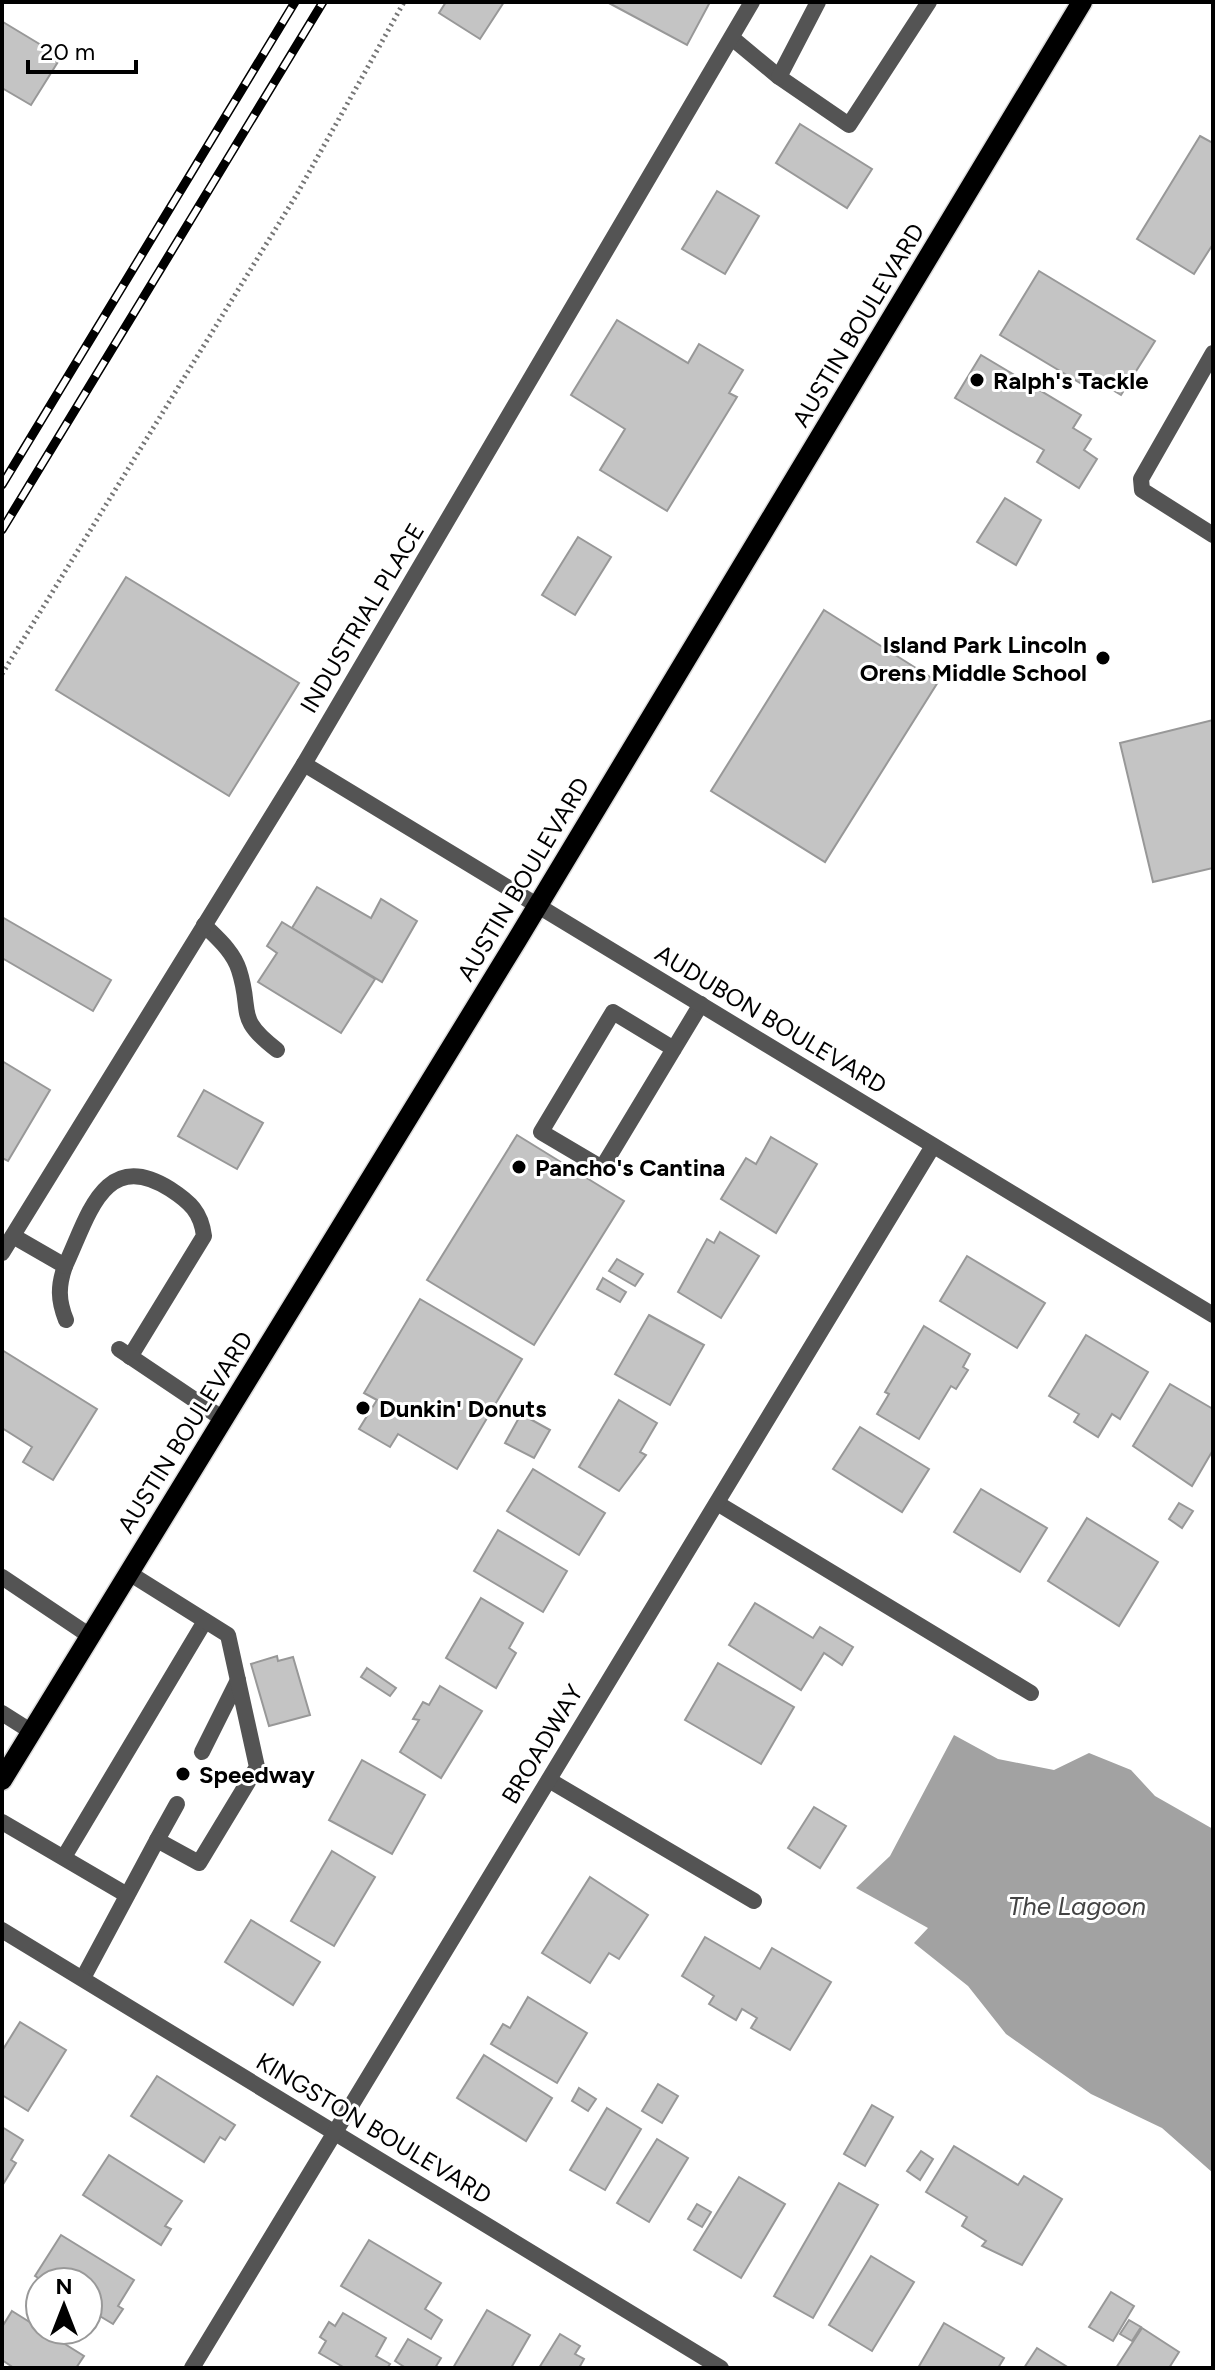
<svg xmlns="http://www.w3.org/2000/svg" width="1215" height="2370" viewBox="0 0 1215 2370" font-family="Figtree,sans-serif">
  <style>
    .water { fill: #a2a2a2 }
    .building { fill: #c4c4c4; stroke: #989898; stroke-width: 2 }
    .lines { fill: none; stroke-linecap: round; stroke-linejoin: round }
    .primary-casing { stroke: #dbdbdb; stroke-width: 23 }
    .path { stroke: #767676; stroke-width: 5; stroke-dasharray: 2 4; stroke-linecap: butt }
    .service { stroke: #545454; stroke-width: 16 }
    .minor { stroke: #545454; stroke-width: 16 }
    .primary { stroke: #000; stroke-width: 20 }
    .rail-casing { stroke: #000; stroke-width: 9 }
    .rail { stroke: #fff; stroke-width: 6; stroke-dasharray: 18; stroke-linecap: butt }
    .poi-dot { fill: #000; stroke: #fff; stroke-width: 3 }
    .labels { text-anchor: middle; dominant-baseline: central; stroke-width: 6; stroke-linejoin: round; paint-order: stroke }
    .street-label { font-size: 24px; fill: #000; stroke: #fff }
    .poi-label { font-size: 24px; font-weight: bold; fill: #000; stroke: #fff; text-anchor: start }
    .water-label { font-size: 26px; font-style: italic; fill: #434343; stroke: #fff }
  </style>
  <rect width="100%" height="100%" fill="#fff"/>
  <polygon class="water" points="954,1735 998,1759 1054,1770 1089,1753 1131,1770 1155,1796 1213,1829 1213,2173 1162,2128 1091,2094 1006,2034 968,1986 914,1943 928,1928 856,1888 890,1856"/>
  <g class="building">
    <polygon points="446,2 504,2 480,39 439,13"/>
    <polygon points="607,2 710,2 687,45"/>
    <polygon points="3,22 61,57 31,105 2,88"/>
    <polygon points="800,124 872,169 847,208 776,163"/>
    <polygon points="1200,136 1213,143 1213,244 1194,274 1137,239"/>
    <polygon points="717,191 759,216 725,274 682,249"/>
    <polygon points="1039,271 1155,341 1121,395 1096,380 1090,389 1000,335"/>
    <polygon points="617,320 688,363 699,344 743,370 729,393 737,397 667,511 600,470 625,429 571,395"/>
    <polygon points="981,355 1081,415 1073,428 1091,439 1084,450 1097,459 1079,488 1037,462 1044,450 955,398"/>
    <polygon points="1005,498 1041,520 1016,565 977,542"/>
    <polygon points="578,537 611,557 575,615 542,595"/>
    <polygon points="126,577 299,683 229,796 56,690"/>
    <polygon points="824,610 938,682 825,862 711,791"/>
    <polygon points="1213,720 1213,868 1153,882 1120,743"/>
    <polygon points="317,887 371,918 381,899 417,921 382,982 292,928"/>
    <polygon points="2,917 111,980 93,1011 2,958"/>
    <polygon points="282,922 375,979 341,1033 258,982 277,953 267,946"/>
    <polygon points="2,1061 50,1090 8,1161 2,1158"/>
    <polygon points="204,1090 263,1123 237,1169 178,1136"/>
    <polygon points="517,1135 624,1201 534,1345 427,1280"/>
    <polygon points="771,1137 817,1164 776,1233 721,1199 746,1158 756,1164"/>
    <polygon points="720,1232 759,1256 721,1318 678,1292 707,1239 714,1243"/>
    <polygon points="967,1256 1045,1303 1017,1348 940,1301"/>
    <polygon points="617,1259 643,1274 635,1286 609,1271"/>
    <polygon points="603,1278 626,1292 620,1302 597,1289"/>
    <polygon points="420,1299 522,1359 457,1469 398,1434 390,1447 359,1429 377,1400 364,1393"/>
    <polygon points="649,1315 704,1345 670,1405 615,1374"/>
    <polygon points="924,1326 970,1354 963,1367 968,1370 956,1389 951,1386 919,1439 877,1414 889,1394 885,1392"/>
    <polygon points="1086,1335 1148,1372 1120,1419 1112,1414 1098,1437 1074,1422 1079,1414 1049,1396"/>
    <polygon points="2,1350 97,1409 53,1480 23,1462 32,1447 2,1428"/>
    <polygon points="1170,1384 1213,1409 1213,1450 1192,1486 1133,1446"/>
    <polygon points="619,1400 657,1423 640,1452 646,1455 619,1491 579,1467"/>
    <polygon points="521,1414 550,1430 534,1458 505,1443"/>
    <polygon points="860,1427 929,1469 902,1512 833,1469"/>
    <polygon points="533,1469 605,1513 579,1555 507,1511"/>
    <polygon points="981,1489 1047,1528 1020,1572 954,1532"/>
    <polygon points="1179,1503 1193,1511 1182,1528 1169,1519"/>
    <polygon points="1087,1518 1158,1562 1119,1626 1048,1581"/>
    <polygon points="498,1530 567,1571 543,1612 474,1571"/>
    <polygon points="481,1598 523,1623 509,1648 516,1653 496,1688 446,1658"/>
    <polygon points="755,1603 813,1638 820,1627 853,1647 842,1665 824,1653 801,1690 729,1645"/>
    <polygon points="277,1656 278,1661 293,1657 310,1715 269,1726 251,1664"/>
    <polygon points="718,1663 794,1707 761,1764 685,1720"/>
    <polygon points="367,1668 396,1688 390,1696 361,1677"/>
    <polygon points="440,1686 482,1711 441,1778 400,1752 419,1720 413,1719 423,1702 429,1705"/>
    <polygon points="362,1760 425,1795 392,1854 329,1820"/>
    <polygon points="814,1807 846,1826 820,1868 788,1848"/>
    <polygon points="332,1851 375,1877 334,1946 291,1921"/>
    <polygon points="590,1877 648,1915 619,1959 609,1953 590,1983 542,1953"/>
    <polygon points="251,1920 320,1962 293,2005 225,1962"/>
    <polygon points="705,1937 760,1969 772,1948 831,1982 790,2050 751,2028 757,2018 742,2009 736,2020 709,2004 714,1996 682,1976"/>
    <polygon points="528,1997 587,2033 557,2083 491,2044 503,2024 510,2028"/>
    <polygon points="20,2022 66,2050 28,2111 2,2095 2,2051"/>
    <polygon points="484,2055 552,2098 526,2141 457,2098"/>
    <polygon points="157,2076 235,2125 225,2140 220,2137 204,2162 131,2116"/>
    <polygon points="658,2084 678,2096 662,2123 642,2111"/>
    <polygon points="579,2088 596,2099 588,2111 572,2101"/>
    <polygon points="872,2105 893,2117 865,2166 844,2154"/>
    <polygon points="607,2108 641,2129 605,2190 570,2170"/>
    <polygon points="2,2127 23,2140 11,2160 16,2163 2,2186"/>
    <polygon points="657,2139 688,2158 649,2222 617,2203"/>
    <polygon points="954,2146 1018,2185 1024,2176 1062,2199 1022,2265 982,2246 986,2241 962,2226 967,2217 926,2192"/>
    <polygon points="921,2151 933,2159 920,2180 907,2171"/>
    <polygon points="109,2155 182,2201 165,2226 171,2229 161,2245 83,2195"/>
    <polygon points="739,2177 785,2204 741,2278 694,2250"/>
    <polygon points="839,2183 878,2205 813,2318 774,2296"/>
    <polygon points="697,2204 711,2212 702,2227 688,2219"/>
    <polygon points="61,2235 134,2280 118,2306 123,2309 113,2324 88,2309 88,2282 45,2282 35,2276"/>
    <polygon points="369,2240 441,2283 425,2309 442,2320 431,2339 341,2286"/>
    <polygon points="871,2256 914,2282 872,2351 829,2325"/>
    <polygon points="1111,2292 1134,2306 1113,2341 1089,2327"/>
    <polygon points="487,2310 530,2335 511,2368 453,2368"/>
    <polygon points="12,2311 84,2356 76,2368 14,2368 2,2360 2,2327"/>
    <polygon points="343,2313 386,2338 376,2356 390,2364 387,2368 345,2368 319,2353 326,2341 320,2337 329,2322 335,2326"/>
    <polygon points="1129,2320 1141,2327 1132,2341 1120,2334"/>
    <polygon points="944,2323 1004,2358 998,2368 918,2368"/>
    <polygon points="1142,2328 1179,2352 1169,2368 1116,2368"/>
    <polygon points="560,2334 580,2346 575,2354 584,2359 579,2368 539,2368"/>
    <polygon points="408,2339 441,2358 435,2368 406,2368 395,2361"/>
    <polygon points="1037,2348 1069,2368 1024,2368"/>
  </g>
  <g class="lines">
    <g class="primary-casing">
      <polyline id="primary" points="2,1780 517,940 1082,2"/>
    </g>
    <polyline class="path" points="2,674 297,194 404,2"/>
    <g class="service">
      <polyline points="732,38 779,77 849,125 929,2"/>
      <polyline points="779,77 818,2"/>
      <polyline points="1213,353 1141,479 1142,490 1213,535"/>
      <path d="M204 925C217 938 233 951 239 970 253 1013 234 1017 277 1050"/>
      <polyline points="674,1049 613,1012 541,1132 602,1168 701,1004"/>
      <path d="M13 1236 65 1266C58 1286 58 1300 66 1320"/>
      <path d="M65 1266C88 1218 103 1147 170 1189 190 1202 201 1212 204 1236L130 1357"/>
      <polyline points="119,1349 223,1419"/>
      <polyline points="2,1577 90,1636"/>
      <polyline points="2,1713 32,1732"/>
      <polyline points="202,1752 238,1680"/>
      <polyline points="2,1822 127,1895"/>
      <polyline points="157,1840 177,1804"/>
      <polyline points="64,1857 205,1621"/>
      <polyline points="83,1978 157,1840 199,1863 257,1767 228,1635 129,1573"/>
    </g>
    <g class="minor">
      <polyline points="304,764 1213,1315"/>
      <polyline points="2,1253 304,764 752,2"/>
      <polyline points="717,1503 1031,1693"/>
      <polyline points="549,1780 754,1901"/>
      <polyline points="2,1930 721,2368"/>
      <polyline points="192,2368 933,1146"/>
    </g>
    <use href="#primary" class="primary"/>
    <g class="rail-casing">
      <g id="rail">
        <polyline points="2,485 295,2"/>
        <polyline points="2,530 323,2"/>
      </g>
    </g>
    <use href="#rail" class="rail"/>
  </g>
  <g class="poi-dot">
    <circle cx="977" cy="380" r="8"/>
    <circle cx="1103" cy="658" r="8"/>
    <circle cx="519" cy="1167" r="8"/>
    <circle cx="363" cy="1408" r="8"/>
    <circle cx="183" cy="1774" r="8"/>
  </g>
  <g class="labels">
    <g class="street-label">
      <text transform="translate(858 325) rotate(-59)">AUSTIN BOULEVARD</text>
      <text transform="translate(362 618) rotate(-59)">INDUSTRIAL PLACE</text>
      <text transform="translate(523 879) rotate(-59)">AUSTIN BOULEVARD</text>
      <text transform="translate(771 1019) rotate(31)">AUDUBON BOULEVARD</text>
      <text transform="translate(185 1432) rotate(-58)">AUSTIN BOULEVARD</text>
      <text transform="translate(542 1744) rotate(-59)">BROADWAY</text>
      <text transform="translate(374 2128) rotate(31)">KINGSTON BOULEVARD</text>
    </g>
    <g class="poi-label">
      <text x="993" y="380">Ralph's Tackle</text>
      <text x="1087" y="644" text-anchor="end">Island Park Lincoln<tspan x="1087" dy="28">Orens Middle School</tspan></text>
      <text x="535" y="1167">Pancho's Cantina</text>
      <text x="379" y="1408">Dunkin' Donuts</text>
      <text x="199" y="1774">Speedway</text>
    </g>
    <g class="water-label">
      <text x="1077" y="1906">The Lagoon</text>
    </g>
  </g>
  <rect width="1215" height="2370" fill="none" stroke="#000000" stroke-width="8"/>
  <g transform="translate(64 2306)"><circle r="38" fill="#ffffff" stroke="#999999" stroke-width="2"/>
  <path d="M0-6L14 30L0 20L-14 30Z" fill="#000000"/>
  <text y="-12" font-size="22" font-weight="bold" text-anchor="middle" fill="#000000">N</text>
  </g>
  <path d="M28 60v12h108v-12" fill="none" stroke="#000000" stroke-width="4"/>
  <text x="40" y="60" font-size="24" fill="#000000" stroke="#ffffff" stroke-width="6" paint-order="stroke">20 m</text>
</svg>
